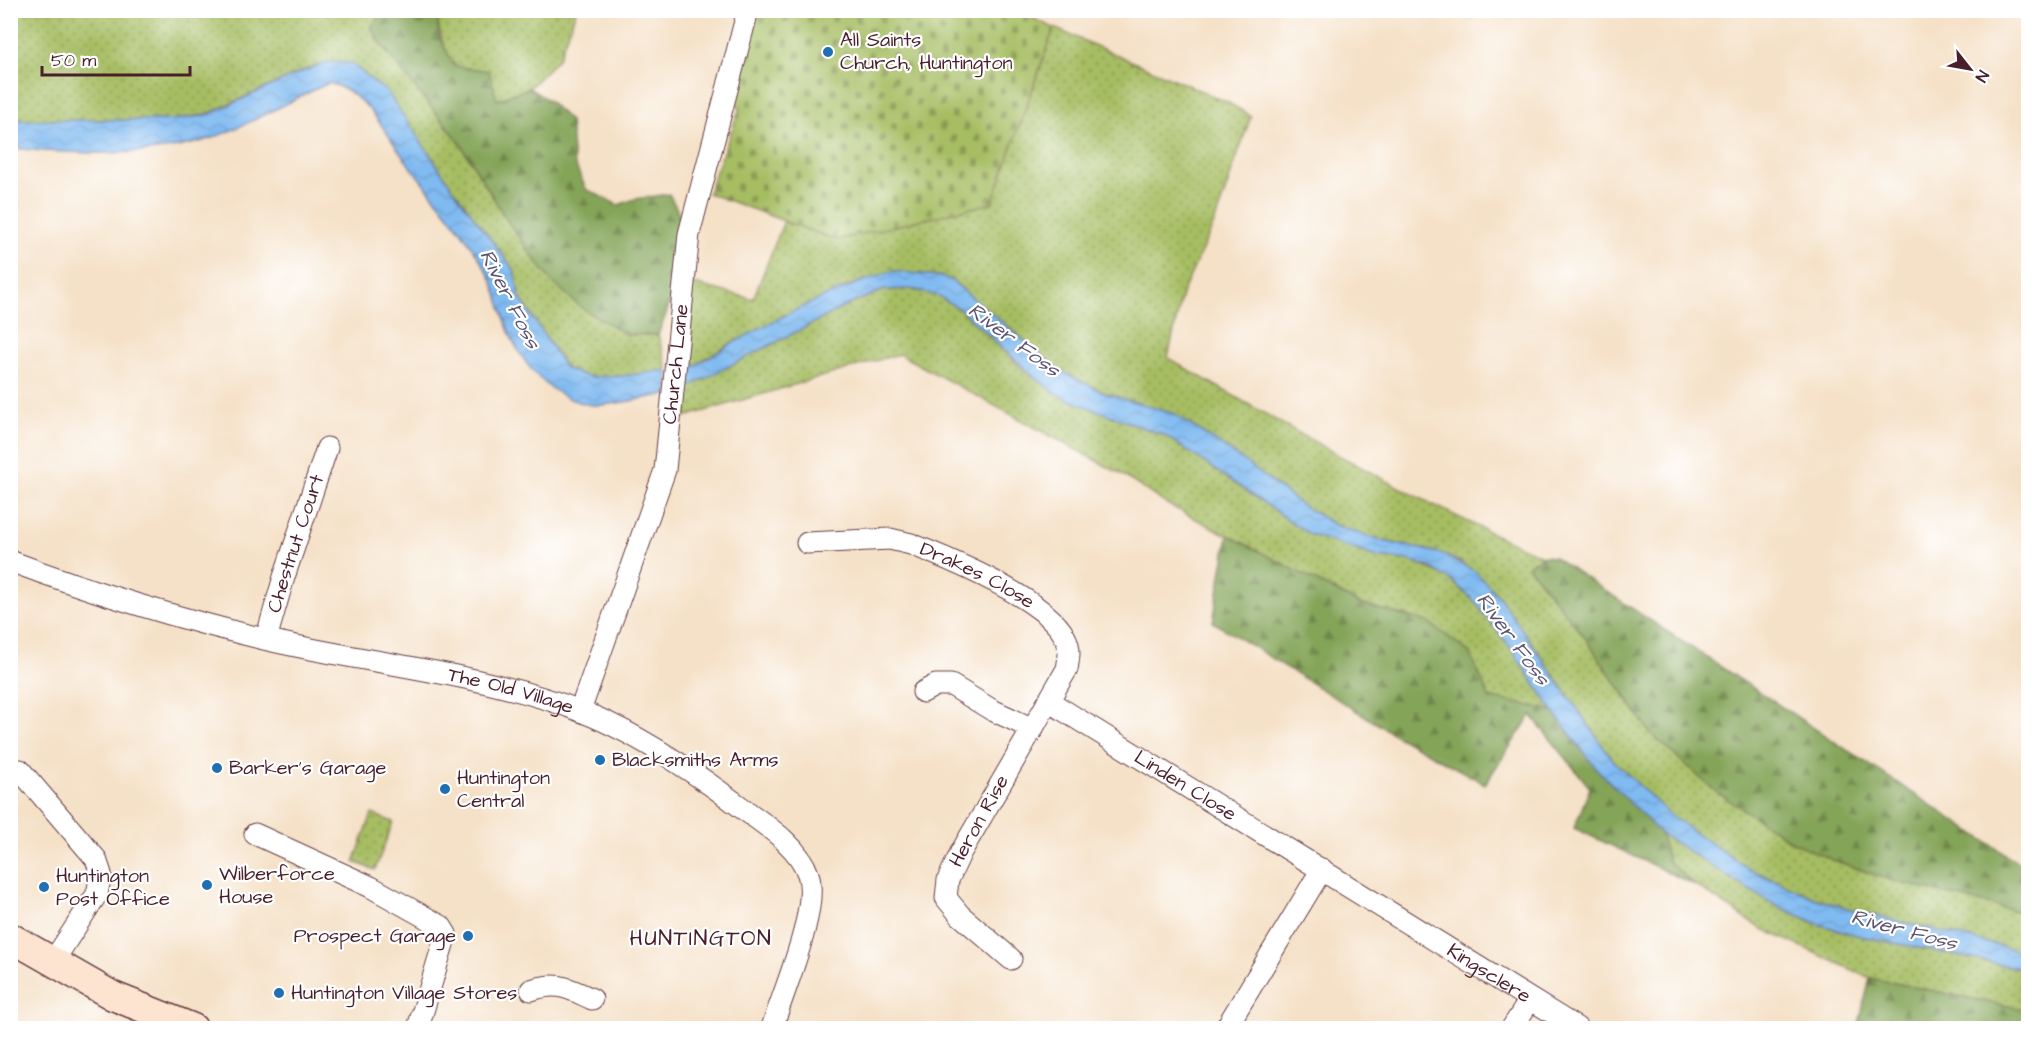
<svg xmlns="http://www.w3.org/2000/svg" width="2039" height="1039" viewBox="0 0 2039 1039" font-family="'Architects Daughter',sans-serif">
  <style>
    .grass { fill: url(#grass-dots); stroke: #786e46; stroke-width: 1.5 }
    .forest { fill: url(#forest-firs); stroke: #676242; stroke-width: 1.5 }
    .cemetery { fill: url(#cemetery-stones); stroke: #786e46; stroke-width: 1.5 }
    .water { fill: url(#water-waves); stroke: #646c8e; stroke-width: 1.5 }
    .lines { fill: none; stroke-linecap: round; stroke-linejoin: round }
    .street-casing { stroke: #643c42; stroke-width: 23 }
    .secondary-casing { stroke: #643c42; stroke-width: 31 }
    .street { stroke: #fff; stroke-width: 21 }
    .secondary { stroke: #fde4d1; stroke-width: 28 }
    .poi-dot { fill: #1f6fb2; stroke: #fff; stroke-width: 2 }
    .labels { text-anchor: middle; dominant-baseline: central; stroke-width: 4.5; stroke-linejoin: round; paint-order: stroke }
    .poi-label { font-size: 20px; fill: #4a1f2b; stroke: #fff; text-anchor: start }
    .street-label { font-size: 20px; fill: #4a1f2b; stroke: #fff }
    .water-label { font-size: 21px; font-style: italic; fill: #5d5570; stroke: #fff }
    .quarter-label { font-size: 22px; letter-spacing: 1.5px; fill: #4a1f2b; stroke: #fff }
  </style>
  <defs>
    <pattern id="grass-dots" width="8" height="8" patternUnits="userSpaceOnUse" patternTransform="scale(1.5)"><rect width="8" height="8" fill="#a6bd62"/><path d="M2 2h.1M6 6h.1" fill="none" stroke="#899951" stroke-width="1.8" stroke-linecap="round"/></pattern>
    <pattern id="forest-firs" width="22" height="20" patternUnits="userSpaceOnUse" patternTransform="scale(1.5)"><rect width="22" height="20" fill="#84a458"/><path d="M5 1l3.5 6h-7zM16 11l3.5 6h-7z" fill="#6e8549"/></pattern>
    <pattern id="cemetery-stones" width="16" height="16" patternUnits="userSpaceOnUse" patternTransform="scale(1.5)"><rect width="16" height="16" fill="#a6bd62"/><path d="M2 7V4a2 2 0 0 1 4 0v3zM10 15v-3a2 2 0 0 1 4 0v3z" fill="#899951"/></pattern>
    <pattern id="water-waves" width="16" height="10" patternUnits="userSpaceOnUse" patternTransform="scale(1.5)"><rect width="16" height="10" fill="#7fbaf1"/><path d="M0 5q4-4 8 0t8 0" fill="none" stroke="#6f9fcf"/></pattern>
  </defs>
  <rect width="100%" height="100%" fill="#fff"/>
  <filter id="ink" filterUnits="userSpaceOnUse"><feTurbulence type="fractalNoise" baseFrequency=".0167" numOctaves="2"/><feDisplacementMap in="SourceGraphic" scale="12" xChannelSelector="R" yChannelSelector="G"/><feConvolveMatrix kernelMatrix="1 2 1 2 8 2 1 2 1" color-interpolation-filters="sRGB"/></filter>
  <filter id="wash" filterUnits="userSpaceOnUse"><feTurbulence type="fractalNoise" baseFrequency=".008" numOctaves="4" result="noise"/><feDisplacementMap in="SourceGraphic" scale="24" xChannelSelector="R" yChannelSelector="G"/><feGaussianBlur stdDeviation="1.35" result="paint"/><feColorMatrix in="noise" values="0 0 0 0 0 0 0 0 0 0 0 0 0 0 0 0 0 1.4 0 .05"/><feComposite in="paint" operator="in"/></filter>
  <g filter="url(#wash)">
    <rect width="100%" height="100%" fill="#f5e1c7"/>
    <g class="grass">
      <polygon points="11,11 384,11 371,27 384,49 458,140 510,225 551,281 628,335 658,335 668,370 623,376 588,377 567,369 520,298 514,270 456,193 329,62 308,69 207,114 174,120 11,120"/>
      <path d="M421 11H576L558 59 529 88 497 100C461 73 442 63 437 15Z"/>
      <path d="M1054 28 1227 102 1251 116 1215 221 1182 294 1168 358C1290 429 1412 499 1542 556L1528 566 1584 636 1650 733 1791 841 1828 858 1889 880 2028 914V953L1860 912 1817 899 1749 869 1671 816 1612 759 1527 636 1461 562 1440 553 1366 537 1335 525 1303 506 1236 455 1174 414 1105 393 1061 371 951 280 937 276 892 271 846 287 730 344 689 369 690 283 753 299 784 221 836 240 992 203Z"/>
      <polygon points="911,289 938,296 960,309 1026,372 1065,398 1166,436 1309,534 1377,557 1408,560 1445,575 1474,601 1510,647 1553,711 1488,697 1470,653 1428,622 1360,604 1165,503 1121,474 899,354 681,418 679,392 852,303 884,290"/>
      <polygon points="372,814 393,822 375,870 354,862"/>
      <polygon points="1660,833 1775,905 1818,924 1860,936 2028,970 2028,1010 1870,978 1760,928 1695,885 1668,861"/>
    </g>
    <g class="forest">
      <polygon points="384,11 421,11 437,15 439,36 454,66 489,71 497,100 529,88 548,100 570,121 574,162 586,189 618,205 635,199 669,194 680,215 678,249 673,296 658,335 628,335 583,309 551,281 510,225 458,140 384,49 371,27"/>
      <polygon points="1228,535 1360,604 1428,622 1470,653 1489,697 1553,711 1596,768 1660,833 1668,861 1695,885 1574,828 1590,788 1531,715 1485,784 1397,736 1213,622"/>
      <polygon points="1542,556 1554,557 2028,869 2028,914 1889,880 1828,858 1791,841 1715,791 1650,733 1584,636 1528,566"/>
      <polygon points="1870,978 2028,1010 2028,1028 2012,1026 1872,1028 1859,1023"/>
    </g>
    <polygon class="cemetery" points="757,11 1017,11 1054,28 992,203 836,240 708,193 740,108 730,99"/>
    <g class="water">
      <path d="M329 62 351 63 388 93 456 193 514 270 520 298 566 369 589 377 623 376 668 370V394C649 397 608 407 591 405 555 399 529 373 513 341 503 321 500 297 490 277 466 231 429 193 399 151 380 123 363 92 329 83 290 100 252 124 212 138 157 158 69 154 11 148V120H174L207 115 308 69Z"/>
      <path d="M892 271 937 276 951 280 1061 371 1105 393 1174 414 1236 455 1303 506 1335 525 1383 541 1440 553 1475 571 1500 598 1612 759 1671 816 1749 869 1817 899 1860 912 2028 953V970L1860 936 1818 924 1775 905 1738 883 1660 833 1596 768 1553 711 1510 647 1474 601 1455 583 1432 568 1408 560 1377 557 1309 534 1166 436 1064 398 1040 382 960 309 938 296 911 289 884 290 852 303 679 392 681 369H689C753 330 820 294 892 271Z"/>
    </g>
  </g>
  <g filter="url(#ink)">
    <g class="lines">
      <g class="street-casing">
        <g id="street">
          <path id="s1" d="M807 543 890 539 911 544C951 560 1046 599 1065 637 1071 648 1069 658 1067 669L961 852 948 880 946 898 960 915 1011 959"/>
          <path id="s2" d="M10 561C95 593 176 618 264 639 369 664 481 672 583 712 634 732 694 772 738 805 762 823 798 844 808 874 820 908 783 992 772 1028"/>
          <path id="s3" d="M266 639 284 577 327 448"/>
          <polyline points="923,692 936,685 951,685 992,710 1033,729"/>
          <path id="s4" d="M1050 702 1577 1028"/>
          <path id="s5" d="M580 711 665 470 689 234 748 10"/>
          <polyline points="20,770 96,859 101,874 97,894 52,963"/>
          <polyline points="255,834 371,887 441,926 446,934 418,1028"/>
          <path d="M531 990C558 981 568 988 592 999"/>
          <polyline points="1226,1028 1322,869"/>
          <polyline points="1512,1028 1530,1000"/>
        </g>
      </g>
      <g class="secondary-casing">
        <polyline id="secondary" points="10,937 113,996 193,1028"/>
      </g>
      <use href="#street" class="street"/>
      <use href="#secondary" class="secondary"/>
    </g>
  </g>
  <g class="poi-dot">
    <circle cx="828" cy="52" r="6"/>
    <circle cx="600" cy="760" r="6"/>
    <circle cx="217" cy="768" r="6"/>
    <circle cx="445" cy="789" r="6"/>
    <circle cx="207" cy="885" r="6"/>
    <circle cx="44" cy="887" r="6"/>
    <circle cx="468" cy="936" r="6"/>
    <circle cx="279" cy="993" r="6"/>
  </g>
  <g class="labels">
    <g class="poi-label">
      <text x="840" y="40">All Saints<tspan x="840" dy="23">Church, Huntington</tspan></text>
      <text x="612" y="760">Blacksmiths Arms</text>
      <text x="229" y="768">Barker's Garage</text>
      <text x="457" y="778">Huntington<tspan x="457" dy="23">Central</tspan></text>
      <text x="219" y="874">Wilberforce<tspan x="219" dy="23">House</tspan></text>
      <text x="56" y="876">Huntington<tspan x="56" dy="23">Post Office</tspan></text>
      <text x="456" y="936" text-anchor="end">Prospect Garage</text>
      <text x="291" y="993">Huntington Village Stores</text>
    </g>
    <g class="street-label">
      <text stroke="none"><textPath href="#s5" startOffset="362">Church Lane</textPath></text>
      <text stroke="none"><textPath href="#s3" startOffset="100">Chestnut Court</textPath></text>
      <text stroke="none"><textPath href="#s1" startOffset="178">Drakes Close</textPath></text>
      <text stroke="none"><textPath href="#s2" startOffset="518">The Old Village</textPath></text>
      <text stroke="none"><textPath href="#s4" startOffset="159">Linden Close</textPath></text>
      <text transform="translate(979 821) rotate(-61)">Heron Rise</text>
      <text stroke="none"><textPath href="#s4" startOffset="516">Kingsclere</textPath></text>
    </g>
    <g class="water-label">
      <text transform="translate(510 299) rotate(63)">River Foss</text>
      <text transform="translate(1014 340) rotate(37)">River Foss</text>
      <text transform="translate(1513 639) rotate(54)">River Foss</text>
      <text transform="translate(1904 930) rotate(15)">River Foss</text>
    </g>
    <g class="quarter-label">
      <text x="701" y="938">HUNTINGTON</text>
    </g>
  </g>
  <rect width="2039" height="1039" fill="none" stroke="#fff" stroke-width="36"/>
  <g transform="translate(1970 69) rotate(121)" stroke="#ffffff" stroke-width="4.5" paint-order="stroke">
  <path d="M0-4.5L10 22L0 15L-10 22Z" fill="#4a1f2b"/>
  <text y="-9" font-size="16" font-weight="bold" text-anchor="middle" fill="#4a1f2b">N</text>
  </g>
  <path d="M42 66v9h148v-9" fill="none" stroke="#4a1f2b" stroke-width="3"/>
  <text x="51" y="66" font-size="18" fill="#4a1f2b" stroke="#ffffff" stroke-width="4.5" paint-order="stroke">50 m</text>
</svg>
